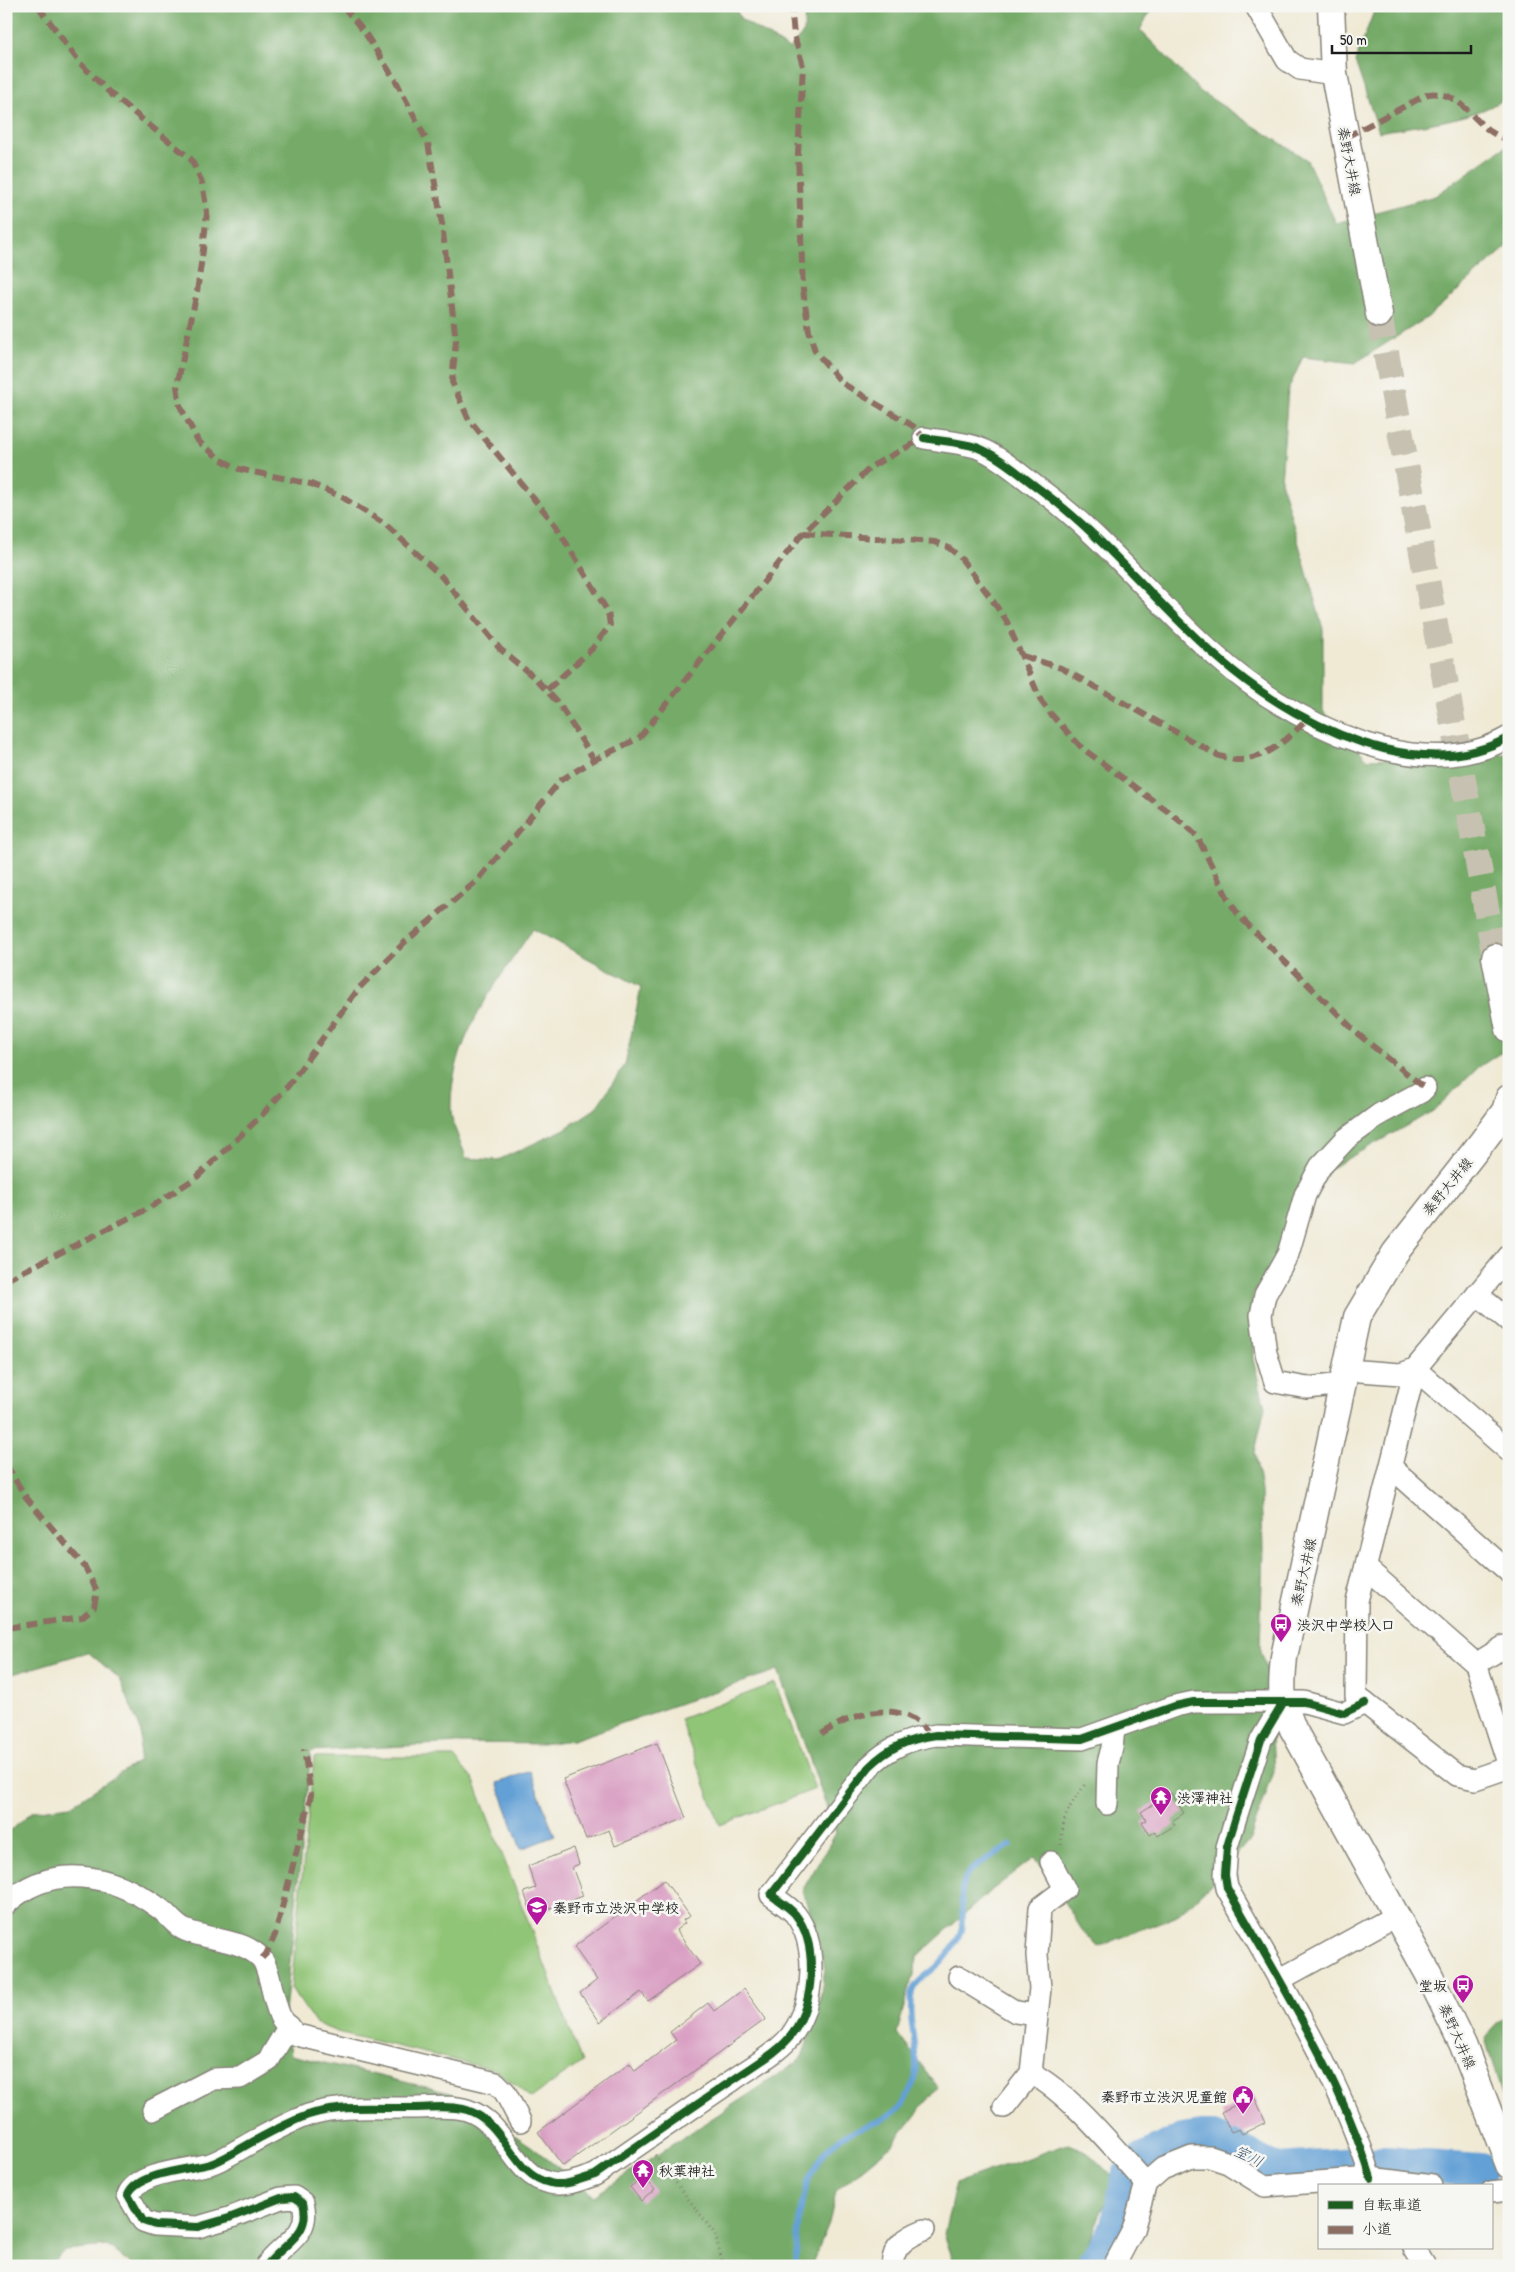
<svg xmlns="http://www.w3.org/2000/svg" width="1515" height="2272" viewBox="0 0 1515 2272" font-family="'Patrick Hand','Klee One',sans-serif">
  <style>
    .green { fill: #90c476; stroke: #567049 }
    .forest { fill: #74aa67; stroke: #486342; fill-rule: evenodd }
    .water { fill: #64a0d5; stroke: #405e78 }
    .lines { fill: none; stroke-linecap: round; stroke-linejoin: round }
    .stream { stroke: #64a0d5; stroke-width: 5.5 }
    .river { stroke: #64a0d5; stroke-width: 34 }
    .building { fill: #d99fc3 }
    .major-tunnel { stroke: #c6c1b0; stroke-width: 26; stroke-dasharray: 26 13; stroke-linecap: butt }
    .minor-casing { stroke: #868378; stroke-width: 24 }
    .major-casing { stroke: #868378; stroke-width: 29 }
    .path { stroke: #868378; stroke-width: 3; stroke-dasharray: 1 4; stroke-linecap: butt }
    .minor { stroke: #fff; stroke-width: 21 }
    .major { stroke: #fff; stroke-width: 26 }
    .quiet { stroke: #8d6e63; stroke-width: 6; stroke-dasharray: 12 6; stroke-linecap: butt }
    .cycleway-casing { stroke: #f6f6f2; stroke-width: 11 }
    .cycleway { stroke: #1b5e20; stroke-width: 8 }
    .labels { text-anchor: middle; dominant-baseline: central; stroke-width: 5; stroke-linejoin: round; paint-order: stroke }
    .street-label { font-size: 14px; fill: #1c1c1c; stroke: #f6f6f2 }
    .poi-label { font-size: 14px; font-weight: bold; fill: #1c1c1c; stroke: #f6f6f2; text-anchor: start }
    .water-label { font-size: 15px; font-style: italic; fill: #3c576f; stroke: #f6f6f2 }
  </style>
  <rect width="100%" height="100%" fill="#f6f6f2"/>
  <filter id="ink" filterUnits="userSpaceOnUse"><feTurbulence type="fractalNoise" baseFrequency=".02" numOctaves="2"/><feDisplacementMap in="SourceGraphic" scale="10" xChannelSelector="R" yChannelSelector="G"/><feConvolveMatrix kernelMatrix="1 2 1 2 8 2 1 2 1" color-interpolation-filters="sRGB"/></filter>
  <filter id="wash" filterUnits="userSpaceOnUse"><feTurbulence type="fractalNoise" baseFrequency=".0096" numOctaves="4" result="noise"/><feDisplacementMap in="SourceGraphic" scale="20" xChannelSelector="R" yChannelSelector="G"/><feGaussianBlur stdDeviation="1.12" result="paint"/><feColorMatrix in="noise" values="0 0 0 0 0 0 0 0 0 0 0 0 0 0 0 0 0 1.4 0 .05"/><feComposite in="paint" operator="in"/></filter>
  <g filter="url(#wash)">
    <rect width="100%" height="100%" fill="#f0ead5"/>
    <g class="green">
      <polygon points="775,1683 815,1789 720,1825 680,1719"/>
      <polygon points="314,1757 454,1757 474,1781 582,2062 531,2098 496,2070 337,2032 315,2023 291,1988"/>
    </g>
    <g class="forest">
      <path d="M6 6H734L741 19 789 49 804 32 805 6H1153L1140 30 1201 92 1307 160 1336 223 1435 196 1509 144V245L1428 317 1355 363 1303 357 1288 390 1281 481 1323 629V711L1367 759 1509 754V1047L1479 1067 1433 1111 1331 1168 1253 1295V1359L1265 1407 1255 1452 1261 1491 1263 1548 1260 1647 1269 1677 1274 1772 1250 1839 1212 1883 1180 1914 1098 1947 1082 1930 1035 1857 988 1893 918 1956 897 2033 938 2087 893 2144 836 2191 829 2223 811 2266H134L108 2246 65 2250 49 2266H6V1834L33 1811 70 1806 139 1761 141 1731 120 1679 88 1652 6 1676ZM533 929 641 987 625 1065 595 1109 563 1130 498 1160 466 1158C462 1144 452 1126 451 1111 449 1041 496 984 533 929ZM778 1670 836 1833 802 1891 814 1922 825 1969 817 2014 801 2060 594 2196 531 2146 451 2093 291 2055 285 2013 311 1751 459 1743 542 1744 573 1740Z"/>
      <path d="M1376 6H1509V93C1489 119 1411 126 1379 132L1355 61Z"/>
      <polygon points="1509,2012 1509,2120 1485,2038"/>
      <polygon points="1068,2144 1088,2152 1117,2181 1103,2208 1078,2266 955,2266 944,2234 956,2183"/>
    </g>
    <polygon class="water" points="530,1771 555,1836 521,1849 497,1783"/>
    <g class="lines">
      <path class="stream" d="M796 2266C796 2222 803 2157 847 2134 868 2123 890 2122 905 2101 929 2067 905 2029 912 1993 915 1979 935 1971 943 1960 949 1953 958 1940 961 1931 965 1917 958 1891 965 1878 973 1863 998 1854 1011 1845"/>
      <polyline class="river" points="1093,2266 1117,2227 1129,2174 1140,2161 1183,2141 1201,2138 1213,2138 1224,2142 1260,2163 1278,2170 1385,2163 1480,2170"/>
    </g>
    <g id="blocks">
      <g class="building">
        <polygon points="657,1743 686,1818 615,1846 609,1830 586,1839 563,1779"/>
        <polygon points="1171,1793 1184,1813 1172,1821 1175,1825 1158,1836 1155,1832 1150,1835 1142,1822 1146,1820 1141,1812"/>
        <polygon points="574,1848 579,1864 572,1867 583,1896 532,1915 524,1892 536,1888 528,1866"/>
        <polygon points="664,1880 690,1916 683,1920 685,1923 676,1930 700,1964 648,2001 641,1992 600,2022 580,1993 597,1980 574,1947"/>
        <polygon points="744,1989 766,2019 563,2166 538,2132 630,2063 635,2071 676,2040 670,2032 708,2003 714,2011"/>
        <polygon points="1254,2096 1266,2122 1242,2134 1239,2129 1231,2132 1221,2112"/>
        <polygon points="644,2177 655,2190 641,2201 630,2187"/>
      </g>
    </g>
  </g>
  <g filter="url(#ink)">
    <use href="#blocks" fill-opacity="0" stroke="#868378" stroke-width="1"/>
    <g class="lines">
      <polyline class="major-tunnel" points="1379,314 1495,957"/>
      <g class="minor-casing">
        <g id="minor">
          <polyline points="1256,6 1287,60 1300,69 1334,74"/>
          <path d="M924 438C940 441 960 442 976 447 1000 456 1021 476 1042 491 1107 539 1156 604 1217 657 1263 698 1324 734 1384 749 1426 759 1471 759 1509 737"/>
          <polyline points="1477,1294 1509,1321"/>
          <polyline points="1346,1370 1401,1374 1415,1369 1509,1256"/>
          <polyline points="1343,1384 1307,1388 1275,1382 1266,1353 1261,1315 1265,1295 1288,1254 1305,1195 1320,1167 1346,1139 1380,1114 1421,1092 1425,1088"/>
          <polyline points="1392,1468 1509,1572"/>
          <polyline points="1366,1568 1476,1664 1507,1760 1504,1769 1475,1779 1457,1775 1356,1696 1357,1601 1415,1369 1509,1451"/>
          <polyline points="1476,1664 1505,1646 1509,1647"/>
          <path d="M1283 1703 1261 1740 1236 1817 1227 1847 1225 1875 1227 1888C1280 1982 1339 2074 1371 2178"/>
          <polyline points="1107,1804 1108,1763 1112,1748 1114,1728"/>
          <path d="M6 1904C52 1861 112 1874 159 1908 168 1914 175 1926 185 1930 208 1940 242 1939 260 1957 270 1966 273 2004 281 2018 285 2024 292 2030 297 2035L496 2083 505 2092 520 2121"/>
          <polyline points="959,1977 1016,2012 1037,2015"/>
          <polyline points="1279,1980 1397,1915"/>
          <path d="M1031 2073C1073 2096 1113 2148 1146 2183"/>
          <polyline points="1004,2107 1031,2073 1040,1988 1037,1955 1040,1908 1065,1889 1051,1862"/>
          <polyline points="153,2110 213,2079 240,2078 268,2061 289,2026"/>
          <polyline points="1491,2192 1509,2190"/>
          <polyline points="1414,2248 1425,2266"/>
          <path d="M266 2266C283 2243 312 2235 303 2203L294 2197 281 2198 229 2218 198 2227 155 2225 143 2221 128 2195C137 2172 188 2170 210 2164 220 2161 231 2154 240 2149 259 2138 278 2128 298 2119 332 2103 377 2109 414 2108 431 2108 451 2105 467 2110 507 2123 511 2175 550 2183 565 2187 581 2179 595 2175 641 2143 687 2111 733 2080 751 2067 780 2052 793 2033 814 2002 819 1945 795 1914 789 1907 779 1901 771 1895L869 1767C889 1747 909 1739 936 1735L1082 1739 1175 1706 1194 1702H1304L1344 1713 1365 1703"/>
          <path d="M892 2266C893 2245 907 2237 924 2230"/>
          <polyline points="1114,2266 1133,2230 1146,2183 1162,2169 1192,2157 1210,2157 1228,2163 1265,2186 1371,2178 1432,2186"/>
        </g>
      </g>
      <g class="major-casing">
        <g id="major">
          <polyline points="1331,6 1334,74 1379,314"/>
          <polyline points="1495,957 1509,1029"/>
          <path d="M1509 1098 1505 1111 1482 1142 1395 1253 1357 1317 1284 1657C1281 1690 1280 1697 1293 1729L1429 1975 1463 2045 1509 2165"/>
        </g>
      </g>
      <g class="path">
        <path d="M1061 1845C1063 1814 1069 1806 1087 1782"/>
        <polyline points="655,2155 715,2234 723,2264 742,2266"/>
      </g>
      <use href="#minor" class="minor"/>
      <use href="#major" class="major"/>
      <g class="quiet">
        <polyline points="38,6 80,63 111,94 191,159 202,183 207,212 203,250 197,292 177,386 180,406 198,441 220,459 239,469 311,484 342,497 386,525 441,576 500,649 535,678 559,704 594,760"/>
        <polyline points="343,6 365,33 397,83 428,143 442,224 456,341 452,382 468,418 556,526 608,612 610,625 592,649 547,690"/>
        <path d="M1346 137 1428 94C1465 89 1473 131 1509 140"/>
        <polyline points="803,533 935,542 949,548 960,557 991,598 1007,622 1041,701 1050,713 1082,748 1174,816 1197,836 1229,901 1240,917 1359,1035 1425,1088"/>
        <path d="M1023 656 1061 668 1219 756C1225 757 1232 760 1238 760 1265 760 1291 737 1308 718"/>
        <polyline points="6,1280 149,1208 197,1177 261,1116 288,1086 359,988 405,942 479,879 561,780 594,760 639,738 803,533 872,466 924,438 913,426 842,383 815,351 809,331 803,290 798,154 803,66 794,35 791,6"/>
        <polyline points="6,1464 25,1496 85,1567 97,1591 94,1607 82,1617 6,1628"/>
        <path d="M822 1734C854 1712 905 1696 930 1736"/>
        <polyline points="262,1958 266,1954 275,1935 311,1795 304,1749"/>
      </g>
      <g class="cycleway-casing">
        <g id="cycleway">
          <path d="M924 438C940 441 960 442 976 447 1000 456 1021 476 1042 491 1107 539 1156 604 1217 657 1263 698 1324 734 1384 749 1426 759 1471 759 1509 737"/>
          <path d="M1283 1703 1261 1740 1236 1817 1227 1847 1225 1875 1227 1888C1280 1982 1339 2074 1371 2178"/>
          <path d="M266 2266C283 2243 312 2235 303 2203L294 2197 281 2198 229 2218 198 2227 155 2225 143 2221 128 2195C137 2172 188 2170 210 2164 220 2161 231 2154 240 2149 259 2138 278 2128 298 2119 332 2103 377 2109 414 2108 431 2108 451 2105 467 2110 507 2123 511 2175 550 2183 565 2187 581 2179 595 2175 641 2143 687 2111 733 2080 751 2067 780 2052 793 2033 814 2002 819 1945 795 1914 789 1907 779 1901 771 1895L869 1767C889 1747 909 1739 936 1735L1082 1739 1175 1706 1194 1702H1304L1344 1713 1365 1703"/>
        </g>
      </g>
      <use href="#cycleway" class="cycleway"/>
    </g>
  </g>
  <defs>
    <g id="bus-pin" transform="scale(1.125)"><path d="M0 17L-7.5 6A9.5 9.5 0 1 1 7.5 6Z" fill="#b5179e" stroke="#f6f6f2"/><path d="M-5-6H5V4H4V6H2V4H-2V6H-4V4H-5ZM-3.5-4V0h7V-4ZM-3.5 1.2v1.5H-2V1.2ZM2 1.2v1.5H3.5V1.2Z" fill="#fff"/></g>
    <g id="temple-pin" transform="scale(1.125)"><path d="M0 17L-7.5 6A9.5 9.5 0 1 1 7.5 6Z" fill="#b5179e" stroke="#f6f6f2"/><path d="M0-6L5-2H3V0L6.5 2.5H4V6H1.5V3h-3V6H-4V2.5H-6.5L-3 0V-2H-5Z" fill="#fff"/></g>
    <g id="school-pin" transform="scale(1.125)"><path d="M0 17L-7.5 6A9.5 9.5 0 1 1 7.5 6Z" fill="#b5179e" stroke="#f6f6f2"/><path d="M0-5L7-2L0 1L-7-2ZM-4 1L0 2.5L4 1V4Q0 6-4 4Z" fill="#fff"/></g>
    <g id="civic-pin" transform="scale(1.125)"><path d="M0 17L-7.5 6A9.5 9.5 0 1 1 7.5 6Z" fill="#b5179e" stroke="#f6f6f2"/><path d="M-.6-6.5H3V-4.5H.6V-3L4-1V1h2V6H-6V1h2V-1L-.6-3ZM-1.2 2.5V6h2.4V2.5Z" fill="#fff"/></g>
  </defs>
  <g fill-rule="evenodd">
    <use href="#bus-pin" x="1281" y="1624"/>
    <use href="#temple-pin" x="1161" y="1797"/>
    <use href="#school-pin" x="537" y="1907"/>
    <use href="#bus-pin" x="1463" y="1985"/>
    <use href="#civic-pin" x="1243" y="2096"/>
    <use href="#temple-pin" x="643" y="2170"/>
  </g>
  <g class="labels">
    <g class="street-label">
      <text transform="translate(1350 161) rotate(79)">秦野大井線</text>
      <text transform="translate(1447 1186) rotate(-51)">秦野大井線</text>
      <text transform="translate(1303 1572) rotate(-77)">秦野大井線</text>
      <text transform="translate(1458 2036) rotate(66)">秦野大井線</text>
    </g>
    <g class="poi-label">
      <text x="1297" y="1624">渋沢中学校入口</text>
      <text x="1177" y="1797">渋澤神社</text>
      <text x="553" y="1907">秦野市立渋沢中学校</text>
      <text x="1447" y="1985" text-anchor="end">堂坂</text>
      <text x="1227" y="2096" text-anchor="end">秦野市立渋沢児童館</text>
      <text x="659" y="2170">秋葉神社</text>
    </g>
    <g class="water-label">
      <text transform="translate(1249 2156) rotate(26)">室川</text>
    </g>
  </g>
  <rect width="1515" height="2272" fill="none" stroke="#f6f6f2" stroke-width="25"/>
  <rect x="1318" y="2184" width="175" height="65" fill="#f6f6f2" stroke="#9f9f9c"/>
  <rect x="1328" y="2201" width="25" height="8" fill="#1b5e20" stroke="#9f9f9c"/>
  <text x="1362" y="2210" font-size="15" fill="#1c1c1c">自転車道</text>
  <rect x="1328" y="2226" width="25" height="8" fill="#8d6e63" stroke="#9f9f9c"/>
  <text x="1362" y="2234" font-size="15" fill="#1c1c1c">小道</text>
  <path d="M1332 45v8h139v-8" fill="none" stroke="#1c1c1c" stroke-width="2.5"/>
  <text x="1340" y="45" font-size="15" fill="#1c1c1c" stroke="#f6f6f2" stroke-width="4" paint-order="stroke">50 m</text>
</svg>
